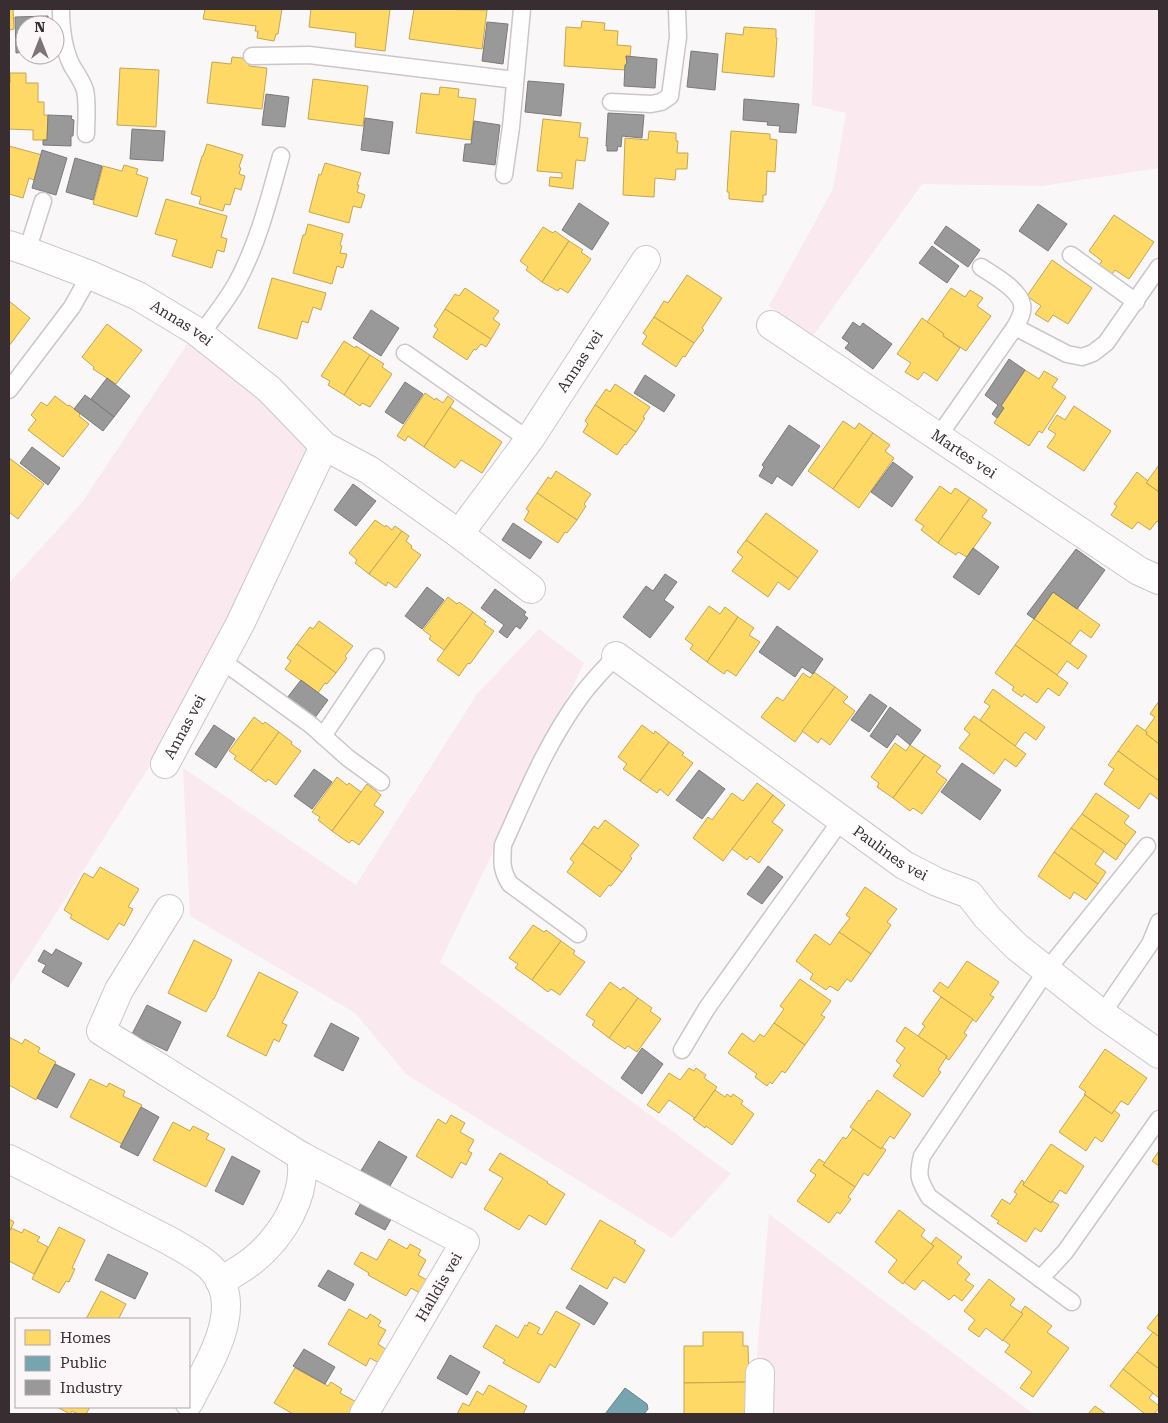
<svg xmlns="http://www.w3.org/2000/svg" width="1168" height="1423" viewBox="0 0 1168 1423" font-family="'Roboto Serif',serif">
  <style>
    .green { fill: #fae9ef }
    .homes { fill: #ffd966; stroke: #c3a656 }
    .public { fill: #76a5af; stroke: #63818a }
    .industry { fill: #999; stroke: #7c797a }
    .lines { fill: none; stroke-linecap: round; stroke-linejoin: round }
    .service-casing { stroke: #ccc6c9; stroke-width: 19 }
    .minor-casing { stroke: #ccc6c9; stroke-width: 30 }
    .service { stroke: #fefefe; stroke-width: 16 }
    .minor { stroke: #fefefe; stroke-width: 28 }
    .labels { text-anchor: middle; dominant-baseline: central; stroke-width: 5; stroke-linejoin: round; paint-order: stroke }
    .street-label { font-size: 15px; fill: #382e32; stroke: #fbf6f8 }
  </style>
  <rect width="100%" height="100%" fill="#faf7f8"/>
  <g class="green">
    <polygon points="815,9 1159,9 1159,168 1042,186 922,184 812,337 769,306 833,189 846,113 812,105"/>
    <polygon points="196,331 324,446 240,624 9,987 9,583 81,504"/>
    <polygon points="539,629 584,663 440,962 731,1174 672,1238 407,1075 355,1013 190,916 183,768 356,885 477,694"/>
    <polygon points="769,1214 1034,1414 760,1414 757,1353"/>
  </g>
  <g class="homes">
    <polygon points="9,9 13,9 14,29 9,30"/>
    <polygon points="205,9 282,9 278,34 276,34 274,41 257,38 258,31 255,31 256,26 203,19"/>
    <polygon points="311,9 390,9 385,51 355,47 356,33 309,27"/>
    <polygon points="414,9 487,10 482,49 409,39"/>
    <polygon points="582,21 605,23 604,30 618,31 617,45 631,46 630,57 626,56 627,63 625,65 625,70 564,66 566,27 581,28"/>
    <polygon points="744,27 776,29 776,38 777,38 774,77 722,72 726,33 743,35"/>
    <polygon points="232,57 250,59 249,66 267,68 262,109 207,103 212,62 231,64"/>
    <polygon points="120,68 159,70 156,127 117,125"/>
    <polygon points="10,73 26,73 26,83 38,83 38,102 44,102 44,115 48,115 47,140 33,140 33,130 9,129 9,83 10,83"/>
    <polygon points="313,79 368,86 363,126 308,119"/>
    <polygon points="440,87 459,89 458,97 476,99 471,140 416,133 421,93 439,95"/>
    <polygon points="543,119 581,123 579,137 588,138 585,161 576,160 573,189 549,186 550,177 562,178 562,173 537,171"/>
    <polygon points="649,131 676,133 676,141 678,141 677,153 688,153 687,169 676,169 675,180 655,178 654,197 623,195 625,138 648,140"/>
    <polygon points="731,131 770,134 770,139 777,140 775,172 767,171 766,195 763,195 763,202 729,199 729,192 727,192"/>
    <polygon points="207,144 243,155 239,167 241,168 239,174 245,176 241,190 235,188 230,205 225,204 223,211 199,204 201,197 191,194 202,156 203,156"/>
    <polygon points="9,146 42,155 34,180 29,178 23,198 9,194 9,196"/>
    <polygon points="325,163 361,173 357,185 359,185 357,192 365,195 361,208 353,206 349,223 309,212 319,174 321,175"/>
    <polygon points="124,165 138,169 136,174 148,178 137,217 93,204 103,166 122,171"/>
    <polygon points="166,199 227,216 221,237 227,239 224,252 217,250 212,268 172,256 177,240 155,234"/>
    <polygon points="1114,215 1154,242 1129,279 1115,270 1110,277 1097,268 1102,261 1089,251"/>
    <polygon points="308,224 343,234 340,245 342,246 340,253 347,254 343,268 337,266 332,284 293,273 303,235 305,235"/>
    <polygon points="543,227 553,233 555,231 569,241 542,282 526,270 528,267 520,261"/>
    <polygon points="569,241 583,250 581,252 591,259 568,293 560,288 558,291 542,282"/>
    <polygon points="1052,260 1092,288 1068,324 1053,315 1048,322 1035,314 1041,306 1027,296"/>
    <polygon points="687,275 722,298 702,328 704,330 694,343 654,317 664,301 668,303"/>
    <polygon points="272,278 326,293 321,310 313,307 308,323 302,321 297,339 258,328"/>
    <polygon points="465,288 499,311 493,319 500,324 491,339 445,309 455,294 459,296"/>
    <polygon points="951,288 965,297 970,290 983,298 977,306 991,316 966,351 943,336 944,334 927,322"/>
    <polygon points="9,301 30,318 9,346"/>
    <polygon points="445,309 491,339 486,347 481,344 476,350 474,349 467,360 433,337 438,329 434,326"/>
    <polygon points="654,317 694,343 685,357 683,356 676,367 642,344 647,336 643,333"/>
    <polygon points="922,318 944,334 943,336 960,348 937,381 924,372 918,380 905,372 911,363 897,354"/>
    <polygon points="107,324 142,350 116,384 93,369 94,367 82,357"/>
    <polygon points="344,341 355,348 356,346 370,355 344,395 328,385 330,381 321,376"/>
    <polygon points="370,355 384,364 382,367 392,374 370,407 362,403 360,406 344,395"/>
    <polygon points="1025,370 1039,379 1044,371 1058,379 1052,387 1066,397 1042,433 1039,431 1029,446 994,423 1004,408 1001,406"/>
    <polygon points="615,384 650,407 643,417 645,418 636,432 595,405 606,389 610,392"/>
    <polygon points="425,393 435,400 436,398 443,403 448,396 454,401 424,447 408,436 405,441 397,436"/>
    <polygon points="55,396 68,406 69,405 80,413 79,416 89,424 63,457 28,430 36,420 31,415 41,402 47,406"/>
    <polygon points="595,405 636,432 626,445 625,444 617,455 583,432 588,424 585,421"/>
    <polygon points="1074,406 1111,431 1084,471 1047,447 1056,434 1048,429 1057,415 1065,420"/>
    <polygon points="450,407 502,442 482,473 461,460 455,468 424,447"/>
    <polygon points="843,421 855,429 859,423 873,433 833,489 808,471"/>
    <polygon points="873,433 890,445 885,451 894,458 859,508 833,489"/>
    <polygon points="9,458 44,484 18,519 9,512"/>
    <polygon points="1159,465 1159,492 1146,483"/>
    <polygon points="556,471 591,494 584,504 586,506 577,520 537,493 548,477 551,479"/>
    <polygon points="1137,472 1148,481 1146,483 1159,492 1159,522 1157,521 1150,530 1138,522 1132,529 1111,515 1117,506 1114,504"/>
    <polygon points="940,486 951,494 955,488 970,498 938,543 921,530 924,526 915,520"/>
    <polygon points="537,493 577,520 567,533 565,532 558,543 524,520 529,511 526,509"/>
    <polygon points="970,498 987,510 982,517 991,523 967,557 958,552 956,555 938,543"/>
    <polygon points="766,513 818,551 798,578 746,540"/>
    <polygon points="375,520 385,527 386,525 392,530 395,526 402,531 369,574 355,563 357,560 349,553"/>
    <polygon points="402,531 409,536 406,541 412,546 411,548 421,555 396,588 388,582 386,586 369,574"/>
    <polygon points="746,540 798,578 789,590 778,582 768,597 732,571 743,557 737,552"/>
    <polygon points="1053,592 1100,625 1091,638 1080,630 1070,644 1034,619"/>
    <polygon points="448,597 457,604 459,602 473,612 444,650 429,639 431,636 423,630"/>
    <polygon points="709,606 720,614 725,607 738,617 707,662 690,649 693,645 685,639"/>
    <polygon points="473,612 486,622 484,624 494,631 470,664 468,663 459,676 437,660"/>
    <polygon points="738,617 754,628 749,635 760,642 736,676 727,670 724,674 707,662"/>
    <polygon points="1034,619 1087,656 1078,669 1067,661 1057,675 1015,645"/>
    <polygon points="319,621 353,646 345,656 347,658 336,673 297,644 310,627 313,629"/>
    <polygon points="297,644 336,673 327,684 325,683 318,693 285,669 291,661 287,658"/>
    <polygon points="1015,645 1068,683 1059,696 1048,688 1037,703 1024,694 1022,697 1012,690 1014,687 995,673"/>
    <polygon points="814,672 835,687 795,742 761,717 777,697 783,701 803,673 810,678"/>
    <polygon points="835,687 848,697 843,702 855,711 830,745 821,738 818,743 802,731"/>
    <polygon points="993,689 1045,727 1036,740 1025,732 1015,746 980,720 990,706 984,702"/>
    <polygon points="1159,701 1159,744 1146,734 1147,732 1145,731 1155,717 1150,714"/>
    <polygon points="974,716 1026,754 1016,767 1005,759 994,774 959,748 970,734 964,729"/>
    <polygon points="254,717 263,724 265,722 279,732 251,771 234,759 236,756 229,751"/>
    <polygon points="642,725 654,734 655,731 669,742 640,781 623,769 627,764 618,757"/>
    <polygon points="1137,725 1147,732 1146,734 1159,744 1159,781 1118,751"/>
    <polygon points="279,732 292,742 291,744 301,751 276,785 268,779 266,782 251,771"/>
    <polygon points="669,742 684,753 682,755 693,763 668,796 660,789 657,793 640,781"/>
    <polygon points="895,743 906,751 910,745 925,755 893,798 877,787 879,783 871,777"/>
    <polygon points="1118,751 1159,781 1159,800 1150,793 1139,809 1104,784 1114,769 1108,765"/>
    <polygon points="925,755 941,766 936,772 947,780 922,814 913,808 910,811 893,798"/>
    <polygon points="337,777 347,785 349,783 361,792 332,831 318,820 320,817 312,812"/>
    <polygon points="757,783 773,795 723,861 693,838 708,817 712,820 732,793 743,801"/>
    <polygon points="367,784 381,795 374,805 384,812 359,845 352,840 349,843 332,831"/>
    <polygon points="1096,793 1129,816 1124,823 1136,832 1126,845 1082,814"/>
    <polygon points="773,795 785,805 772,822 783,830 759,863 750,856 747,860 732,849"/>
    <polygon points="1082,814 1126,845 1116,860 1071,828"/>
    <polygon points="605,820 639,845 630,856 632,858 622,872 582,843 594,826 598,829"/>
    <polygon points="1071,828 1104,851 1095,864 1106,872 1098,884 1054,852"/>
    <polygon points="582,843 622,872 611,886 609,885 600,897 567,872 574,862 570,859"/>
    <polygon points="1054,852 1098,884 1086,900 1074,892 1070,899 1038,876"/>
    <polygon points="100,867 139,889 128,907 133,909 124,926 119,923 108,940 70,918 72,915 64,910 84,873 93,878"/>
    <polygon points="865,887 897,909 887,922 891,925 871,954 839,932 850,918 846,915"/>
    <polygon points="533,925 544,932 546,930 561,941 532,980 515,968 518,964 509,958"/>
    <polygon points="839,932 871,954 851,982 847,979 838,991 830,986 826,990 810,979 813,974 796,961 815,934 830,945"/>
    <polygon points="194,940 232,960 214,999 213,999 206,1012 168,993"/>
    <polygon points="561,941 575,951 573,954 585,962 560,995 551,989 548,992 532,980"/>
    <polygon points="967,961 999,982 990,995 994,997 976,1022 933,991 940,982 948,988"/>
    <polygon points="259,972 298,992 282,1023 287,1025 279,1042 274,1039 266,1056 227,1036"/>
    <polygon points="800,979 831,1001 821,1015 825,1017 805,1045 774,1023 784,1009 780,1006"/>
    <polygon points="610,982 621,990 623,987 638,998 609,1038 592,1025 595,1021 586,1015"/>
    <polygon points="941,997 973,1019 964,1033 967,1035 949,1060 946,1058 947,1056 918,1036 925,1026 922,1024"/>
    <polygon points="638,998 652,1008 650,1011 661,1019 637,1052 628,1046 625,1049 609,1038"/>
    <polygon points="774,1023 805,1045 785,1073 782,1071 772,1084 770,1082 767,1086 755,1077 757,1074 728,1053 742,1033 754,1042 760,1034 764,1037"/>
    <polygon points="905,1027 947,1056 938,1070 941,1072 923,1097 893,1076 901,1065 896,1061 905,1048 896,1041"/>
    <polygon points="9,1037 22,1044 25,1039 40,1048 38,1052 56,1062 36,1100 9,1085"/>
    <polygon points="1105,1049 1147,1078 1128,1105 1121,1101 1112,1114 1084,1094 1086,1092 1079,1087"/>
    <polygon points="689,1068 694,1071 696,1068 706,1075 704,1078 717,1087 695,1118 669,1100 659,1113 647,1105 669,1073 680,1080"/>
    <polygon points="90,1079 107,1087 109,1083 125,1091 123,1096 142,1105 122,1144 70,1117"/>
    <polygon points="715,1090 725,1097 727,1094 731,1097 733,1094 743,1101 741,1104 754,1114 732,1145 706,1126 705,1128 693,1119 695,1118"/>
    <polygon points="877,1090 911,1114 894,1139 890,1136 881,1149 850,1127 869,1100 870,1101"/>
    <polygon points="1085,1095 1112,1114 1114,1110 1120,1115 1102,1142 1095,1137 1086,1151 1059,1132"/>
    <polygon points="451,1115 465,1123 460,1132 474,1140 468,1151 472,1153 466,1165 461,1162 452,1178 416,1156 438,1119 446,1124"/>
    <polygon points="173,1122 190,1131 193,1126 209,1134 206,1139 225,1149 206,1187 153,1160"/>
    <polygon points="853,1129 881,1149 882,1147 886,1150 868,1176 864,1173 855,1187 823,1165 843,1137 846,1139"/>
    <polygon points="1051,1144 1084,1166 1066,1194 1060,1190 1051,1203 1023,1185"/>
    <polygon points="1159,1151 1159,1166 1152,1161"/>
    <polygon points="500,1153 548,1182 547,1183 565,1194 546,1225 529,1215 519,1230 484,1209 503,1178 489,1170"/>
    <polygon points="819,1159 825,1163 823,1165 855,1187 848,1197 851,1199 840,1214 837,1212 829,1223 797,1201 816,1175 810,1171"/>
    <polygon points="1022,1180 1024,1182 1023,1185 1051,1203 1052,1201 1059,1205 1041,1232 1035,1228 1026,1242 997,1223 999,1221 991,1216 1002,1199 1010,1204 1017,1194 1014,1192"/>
    <polygon points="899,1210 925,1230 921,1236 934,1246 903,1284 888,1272 897,1260 875,1242"/>
    <polygon points="9,1219 14,1222 9,1233"/>
    <polygon points="600,1220 636,1241 634,1243 645,1250 625,1283 614,1277 607,1289 571,1269"/>
    <polygon points="59,1227 85,1240 72,1268 75,1269 69,1282 66,1281 59,1293 32,1279"/>
    <polygon points="11,1228 22,1233 24,1229 40,1237 37,1241 48,1247 34,1274 9,1261 9,1233"/>
    <polygon points="936,1237 962,1257 957,1263 970,1274 965,1280 974,1286 962,1301 954,1295 949,1300 923,1280 915,1290 904,1282 934,1246 931,1244"/>
    <polygon points="389,1239 407,1249 410,1244 421,1250 418,1255 426,1260 418,1275 427,1280 420,1293 411,1288 406,1296 368,1275 369,1273 354,1264 361,1252 377,1260"/>
    <polygon points="989,1279 1015,1299 1010,1305 1023,1314 1003,1341 986,1328 979,1337 968,1329 975,1320 964,1311"/>
    <polygon points="101,1291 126,1304 119,1318 121,1319 86,1319"/>
    <polygon points="1025,1306 1052,1326 1047,1332 1069,1348 1033,1397 1020,1388 1032,1372 1005,1352 1010,1345 1003,1340 1023,1314 1021,1312"/>
    <polygon points="349,1309 367,1319 370,1314 381,1321 378,1326 386,1330 378,1344 387,1350 379,1363 370,1358 366,1366 328,1344"/>
    <polygon points="556,1311 580,1324 555,1368 550,1364 539,1383 503,1363 505,1360 483,1347 496,1325 518,1338 525,1325 527,1326 529,1322 540,1328 537,1333 542,1335"/>
    <polygon points="1159,1313 1159,1337 1147,1328"/>
    <polygon points="703,1332 743,1332 743,1346 748,1346 749,1382 684,1383 684,1346 703,1346"/>
    <polygon points="1153,1332 1159,1337 1159,1369 1137,1352"/>
    <polygon points="1137,1352 1159,1369 1159,1398 1123,1369"/>
    <polygon points="295,1368 328,1386 331,1382 342,1389 340,1393 360,1404 355,1414 293,1414 274,1403"/>
    <polygon points="1123,1369 1153,1393 1149,1398 1159,1406 1159,1408 1154,1414 1145,1414 1110,1386"/>
    <polygon points="749,1382 749,1414 684,1414 684,1383"/>
    <polygon points="489,1385 527,1406 523,1414 457,1414 463,1403 469,1406 477,1391 483,1395"/>
    <polygon points="1095,1406 1106,1414 1088,1414"/>
    <polygon points="57,1407 90,1407 86,1414 78,1414 72,1411 70,1414"/>
  </g>
  <polygon class="public" points="625,1388 647,1404 648,1409 644,1414 605,1414"/>
  <g class="industry">
    <polygon points="48,16 48,25 25,25 25,52 16,53 15,17"/>
    <polygon points="487,22 508,24 503,64 482,61"/>
    <polygon points="691,51 718,54 715,90 687,87"/>
    <polygon points="626,56 657,59 655,88 624,86 625,65 627,63"/>
    <polygon points="528,81 564,84 561,116 525,112"/>
    <polygon points="266,94 289,97 285,127 262,125"/>
    <polygon points="744,99 799,104 796,133 779,132 780,126 767,125 768,122 743,120"/>
    <polygon points="608,113 644,115 642,138 622,136 621,147 618,146 617,151 607,151 607,146 606,146"/>
    <polygon points="48,115 72,116 71,119 74,120 73,136 71,136 71,146 43,145 43,140 47,140"/>
    <polygon points="365,118 393,122 389,154 361,150"/>
    <polygon points="474,121 500,125 495,165 463,161 465,144 471,144"/>
    <polygon points="132,129 165,131 163,161 130,159"/>
    <polygon points="42,150 67,158 56,195 32,188"/>
    <polygon points="75,158 102,166 93,200 66,192"/>
    <polygon points="579,203 609,223 592,250 562,230"/>
    <polygon points="1038,204 1067,224 1048,251 1019,231"/>
    <polygon points="946,226 980,250 968,267 934,243"/>
    <polygon points="932,246 959,266 947,283 919,263"/>
    <polygon points="371,310 399,328 381,356 353,338"/>
    <polygon points="853,322 860,327 863,323 892,344 873,369 845,348 849,343 842,338"/>
    <polygon points="1009,359 1025,370 1001,406 1004,408 997,418 992,414 998,405 985,395"/>
    <polygon points="645,375 675,395 664,412 634,393"/>
    <polygon points="107,378 130,396 114,417 91,399"/>
    <polygon points="405,382 423,394 403,424 385,412"/>
    <polygon points="85,395 114,417 103,431 74,409"/>
    <polygon points="789,425 820,446 792,486 777,476 772,484 759,476 764,467 762,465"/>
    <polygon points="32,447 60,468 48,485 20,463"/>
    <polygon points="893,462 913,477 892,507 871,492"/>
    <polygon points="353,484 376,501 356,526 334,510"/>
    <polygon points="513,523 542,542 530,559 502,540"/>
    <polygon points="973,548 999,567 979,595 953,577"/>
    <polygon points="1076,549 1105,570 1077,609 1053,592 1034,619 1027,614"/>
    <polygon points="665,574 677,582 664,600 674,607 650,638 623,617 646,586 653,591"/>
    <polygon points="427,587 444,600 422,629 405,616"/>
    <polygon points="495,589 526,612 524,615 528,618 520,629 516,626 507,638 499,632 504,625 481,608"/>
    <polygon points="777,626 823,659 813,674 802,667 795,677 759,652"/>
    <polygon points="301,680 328,700 314,719 287,698"/>
    <polygon points="870,694 887,706 869,732 851,720"/>
    <polygon points="890,707 921,730 910,745 897,734 887,748 870,736"/>
    <polygon points="214,725 235,739 216,768 195,754"/>
    <polygon points="962,763 1001,790 980,820 941,792"/>
    <polygon points="314,769 332,782 312,809 294,796"/>
    <polygon points="699,770 725,789 702,819 676,800"/>
    <polygon points="768,866 783,877 762,904 747,894"/>
    <polygon points="56,949 82,963 68,987 42,972 46,965 38,961 44,950 52,955"/>
    <polygon points="147,1005 181,1022 167,1051 132,1034"/>
    <polygon points="331,1023 359,1038 343,1071 314,1056"/>
    <polygon points="642,1048 663,1064 642,1094 621,1078"/>
    <polygon points="55,1064 75,1074 57,1108 37,1098"/>
    <polygon points="141,1107 159,1117 138,1156 120,1147"/>
    <polygon points="379,1141 407,1157 387,1191 359,1174"/>
    <polygon points="232,1156 260,1171 243,1205 215,1191"/>
    <polygon points="364,1197 394,1214 385,1230 355,1214"/>
    <polygon points="108,1254 148,1273 135,1299 95,1280"/>
    <polygon points="328,1270 354,1284 345,1301 318,1286"/>
    <polygon points="580,1285 608,1303 594,1325 566,1308"/>
    <polygon points="304,1349 335,1367 325,1384 293,1366"/>
    <polygon points="450,1355 480,1372 467,1395 437,1378"/>
  </g>
  <g class="lines">
    <g class="service-casing">
      <g id="service">
        <path d="M61 9C61 29 63 48 72 66 77 74 82 81 85 90 88 104 86 120 86 134"/>
        <polyline points="252,56 309,55 515,80"/>
        <polyline points="611,102 651,104 661,102 670,96 678,37 677,9"/>
        <polyline points="504,175 511,127 522,9"/>
        <polyline points="27,251 43,201"/>
        <polyline points="1071,255 1136,302"/>
        <polyline points="1015,327 1067,354 1082,357 1093,353 1106,343 1159,267"/>
        <path d="M201 335C212 318 226 302 236 284 258 244 269 199 281 156"/>
        <polyline points="405,353 529,440"/>
        <polyline points="9,390 72,307 90,275"/>
        <path d="M938 437 1015 327C1019 320 1024 312 1022 304 1019 289 993 275 981 267"/>
        <polyline points="221,660 311,725 348,758 381,782"/>
        <polyline points="323,736 376,657"/>
        <path d="M578 934 510 884C501 870 502 862 503 845 526 794 547 742 581 696 591 682 604 669 616 656"/>
        <polyline points="1102,1014 1150,944 1159,922"/>
        <polyline points="682,1050 707,1008 842,819"/>
        <polyline points="1040,1279 1065,1252 1159,1119"/>
        <path d="M1072 1302 929 1197C919 1180 917 1176 922 1156L1047 970 1147 846"/>
      </g>
    </g>
    <g class="minor-casing">
      <g id="minor">
        <path id="s1" d="M9 245 27 251 90 275 138 296 196 331 269 389 324 446 369 470 459 534 531 589"/>
        <path id="s2" d="M771 325 1076 529 1139 571 1159 580"/>
        <path id="s3" d="M459 534 529 440 646 260"/>
        <path id="s4" d="M616 656 904 865 937 882 969 894 987 917 1017 947 1102 1014 1159 1054"/>
        <path id="s5" d="M165 764 240 624 324 446"/>
        <polyline points="169,909 119,990 101,1031 301,1156 465,1242 364,1414"/>
        <path d="M9 1159 168 1240C182 1248 198 1256 210 1267 249 1305 207 1365 189 1402"/>
        <path d="M220 1282C230 1275 242 1269 252 1261 282 1237 308 1195 301 1156"/>
        <polyline points="759,1414 760,1373"/>
      </g>
    </g>
    <use href="#service" class="service"/>
    <use href="#minor" class="minor"/>
  </g>
  <g class="labels">
    <g class="street-label">
      <text stroke="none"><textPath href="#s1" startOffset="190">Annas vei</textPath></text>
      <text stroke="none"><textPath href="#s3" startOffset="211">Annas vei</textPath></text>
      <text stroke="none"><textPath href="#s2" startOffset="232">Martes vei</textPath></text>
      <text stroke="none"><textPath href="#s5" startOffset="42">Annas vei</textPath></text>
      <text stroke="none"><textPath href="#s4" startOffset="338">Paulines vei</textPath></text>
      <text transform="translate(439 1287) rotate(-60)">Halldis vei</text>
    </g>
  </g>
  <rect width="1168" height="1423" fill="none" stroke="#382e32" stroke-width="20"/>
  <rect x="15" y="1318" width="175" height="90" fill="#fbf6f8" stroke="#ada6a9"/>
  <rect x="25" y="1330" width="25" height="15" fill="#ffd966" stroke="#ada6a9"/>
  <text x="60" y="1343" font-size="15" fill="#382e32">Homes</text>
  <rect x="25" y="1356" width="25" height="15" fill="#76a5af" stroke="#ada6a9"/>
  <text x="60" y="1368" font-size="15" fill="#382e32">Public</text>
  <rect x="25" y="1380" width="25" height="15" fill="#999999" stroke="#ada6a9"/>
  <text x="60" y="1393" font-size="15" fill="#382e32">Industry</text>
  <g transform="translate(40 40)"><circle r="24" fill="#fbf6f8" stroke="#ada6a9"/>
  <path d="M0-4L9 19L0 12L-9 19Z" fill="#7c7477"/>
  <text y="-8" font-size="14" font-weight="bold" text-anchor="middle" fill="#382e32">N</text>
  </g>
</svg>
